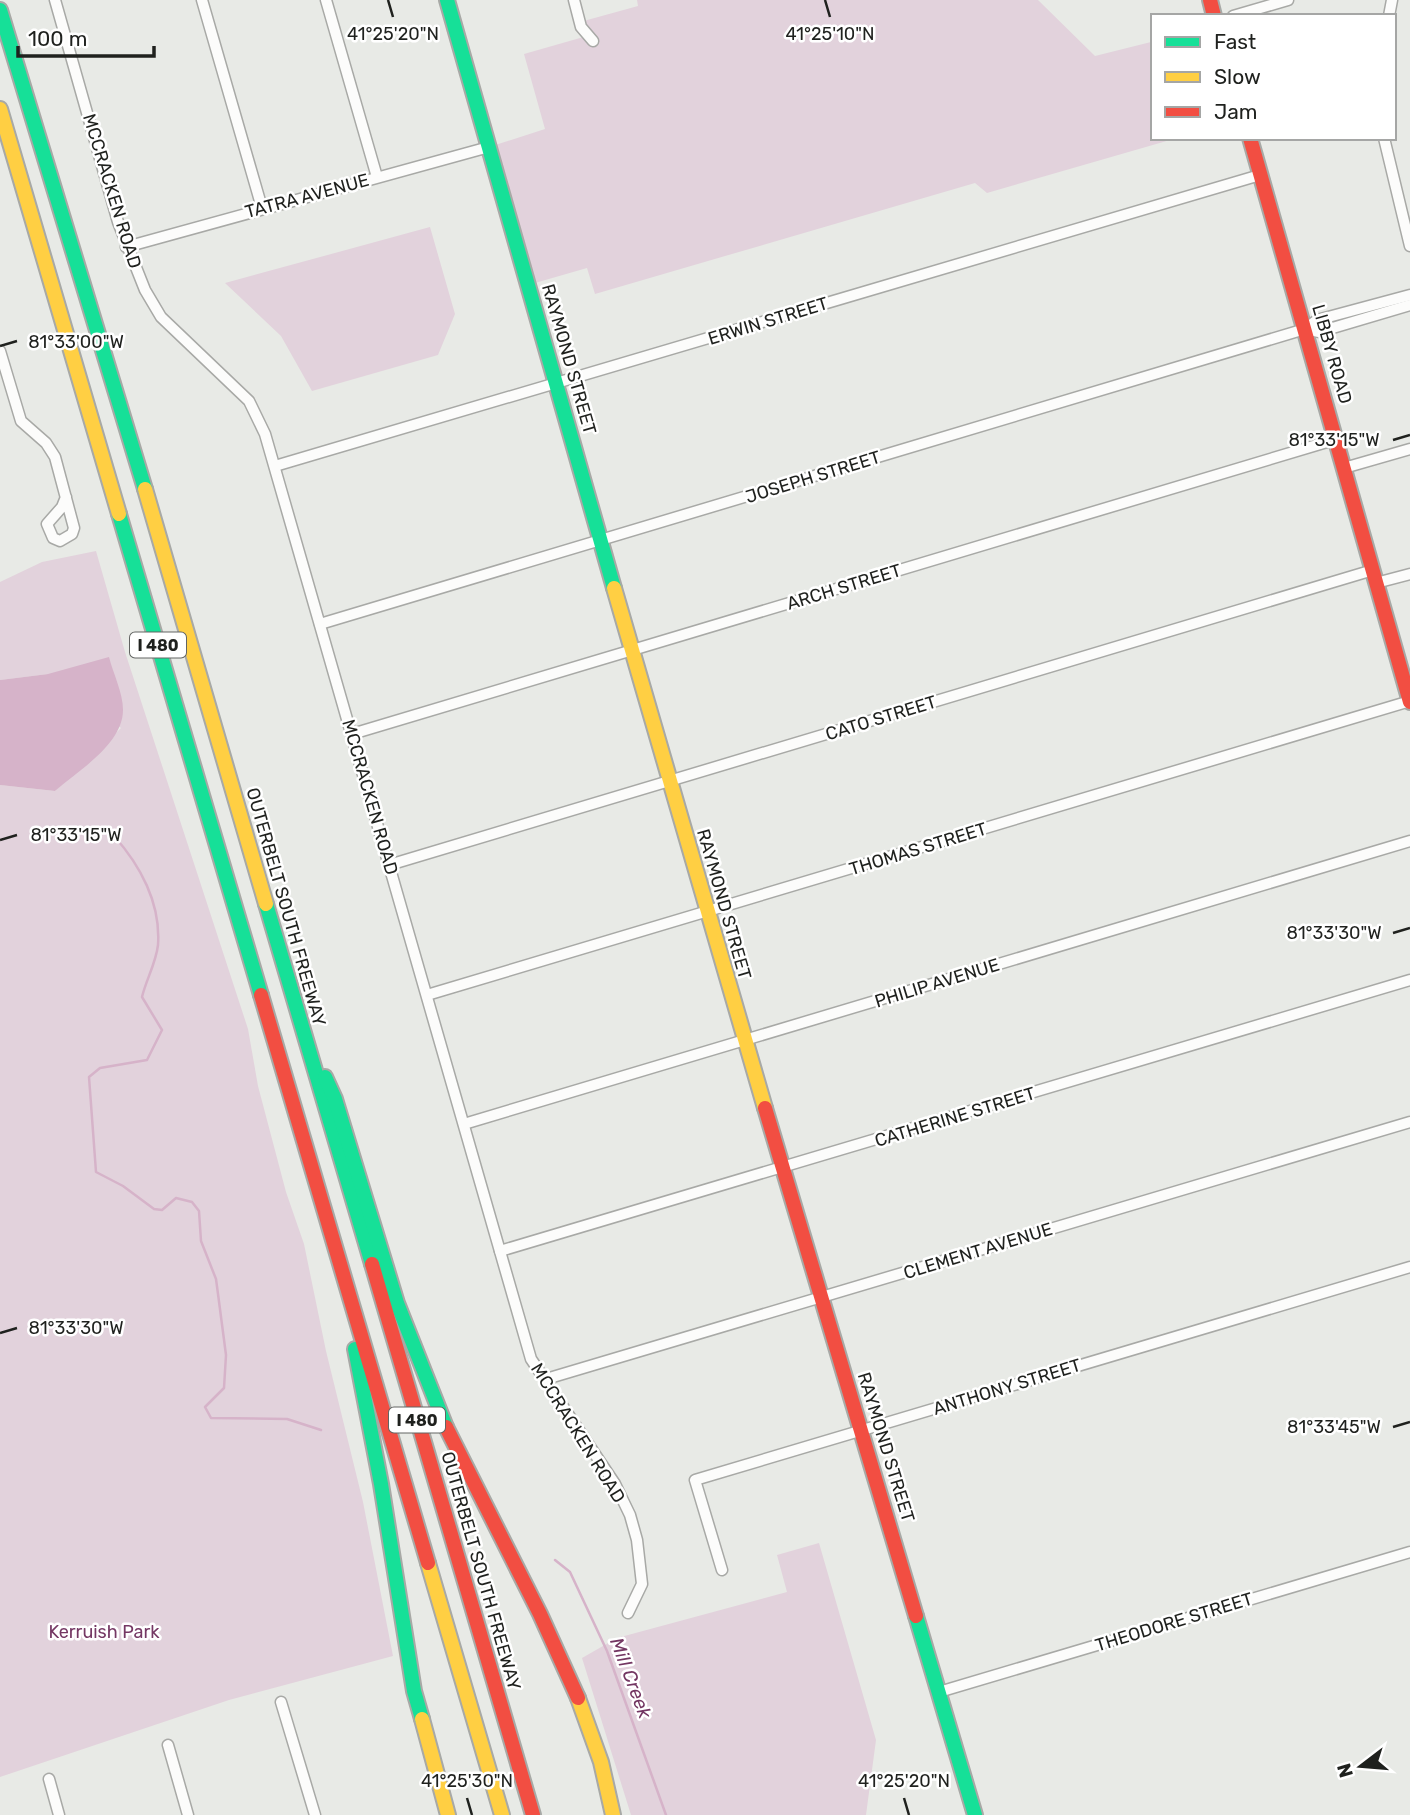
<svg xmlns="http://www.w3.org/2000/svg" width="1410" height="1815" viewBox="0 0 1410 1815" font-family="Rubik,sans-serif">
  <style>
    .green { fill: #e2d2dc }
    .water { fill: #d6b3c9 }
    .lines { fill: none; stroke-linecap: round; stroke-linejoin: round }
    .stream { stroke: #d6b3c9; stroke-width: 2.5 }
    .street-casing { stroke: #a8a9a6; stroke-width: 13 }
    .fast-casing { stroke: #a8a9a6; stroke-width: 18 }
    .slow-casing { stroke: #a8a9a6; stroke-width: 18 }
    .jam-casing { stroke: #a8a9a6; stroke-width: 18 }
    .street { stroke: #fcfcfb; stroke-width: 10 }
    .fast { stroke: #16e098; stroke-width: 14 }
    .slow { stroke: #ffcf43; stroke-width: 14 }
    .jam { stroke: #f24e42; stroke-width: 14 }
    .ticks { fill: none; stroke: #1f211e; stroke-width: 2.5 }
    .labels { text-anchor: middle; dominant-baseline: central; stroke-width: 5; stroke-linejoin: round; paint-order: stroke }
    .shield { fill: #fff; stroke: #626462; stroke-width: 2 }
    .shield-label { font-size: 16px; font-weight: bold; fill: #1f211e }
    .street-label { font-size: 18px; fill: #1f211e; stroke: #fff }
    .park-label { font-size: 18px; fill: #753864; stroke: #fff }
    .water-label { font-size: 19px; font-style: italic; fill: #733662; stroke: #fff }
    .ticks-label { font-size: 18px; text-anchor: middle; fill: #1f211e; stroke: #fff; stroke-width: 5; stroke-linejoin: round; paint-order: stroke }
  </style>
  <rect width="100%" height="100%" fill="#e8eae6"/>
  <g class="green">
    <polygon points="637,0 1038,0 1095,56 1151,42 1153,138 1177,138 987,193 975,183 595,294 587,268 528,285 489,147 545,129 524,54 587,36 580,22 638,6"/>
    <polygon points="430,227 455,314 438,355 312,391 281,336 225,283"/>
    <polygon points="96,551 125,652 248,1029 258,1086 286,1192 304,1244 326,1351 363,1502 393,1656 229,1700 0,1777 0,785 55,791 121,728 48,674 0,680 0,582 42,562"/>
    <polygon points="819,1543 876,1740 866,1815 631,1815 582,1658 617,1638 787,1592 777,1555"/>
  </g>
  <path class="water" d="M109 657C113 673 123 693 123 710 123 744 79 770 55 791L0 785V680L48 674Z"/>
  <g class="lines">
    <g class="stream">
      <path d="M114 836C140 865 161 903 158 945 156 963 146 980 142 997L162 1030 147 1060 100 1068 89 1077 96 1172 123 1186 154 1209 162 1210 176 1198 192 1202 199 1211 201 1241 216 1279 218 1294 226 1355 224 1388 205 1407 211 1418 287 1419 321 1430"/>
      <polyline points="555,1560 570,1572 607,1651 666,1815"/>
    </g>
    <g class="street-casing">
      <g id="street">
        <polyline points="55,0 118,222 145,290 161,317 249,401 265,434 531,1359 615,1484 630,1515 637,1540 642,1584 628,1613"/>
        <polyline points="202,0 262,208"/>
        <polyline points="326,0 377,177"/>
        <polyline points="574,0 581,27 593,41"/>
        <polyline points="1233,16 1288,0"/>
        <polyline points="1389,16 1392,0"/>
        <polyline points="1384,138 1410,246"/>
        <polyline points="126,247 489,147"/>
        <polyline points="1305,329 1319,332 1410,305"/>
        <polyline points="0,351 21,421 46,443 55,457 74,528 72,534 60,541 53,538 47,524 62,507 66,497"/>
        <polyline points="275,466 1260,175"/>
        <polyline points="1344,468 1410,449"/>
        <polyline points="1376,583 1410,574"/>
        <polyline points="320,624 1305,329 1317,320 1410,295"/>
        <polyline points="352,734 1337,439"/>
        <polyline points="389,865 1373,570"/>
        <polyline points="427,995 1410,701"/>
        <polyline points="464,1124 1410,841"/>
        <polyline points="500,1251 1410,980"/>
        <polyline points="546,1379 1410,1122"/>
        <polyline points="722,1570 695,1480 1410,1267"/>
        <polyline points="939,1692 1410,1552"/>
        <polyline points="281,1702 315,1815"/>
        <polyline points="168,1745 188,1815"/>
        <polyline points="49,1779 59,1815"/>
      </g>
    </g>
    <g class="fast-casing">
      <g id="fast">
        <polyline points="447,0 614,588"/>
        <polyline points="0,10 145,489"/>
        <polyline points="119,514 261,995"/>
        <polyline points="266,904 372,1264"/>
        <polyline points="325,1077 335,1099 397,1303 446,1427"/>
        <polyline points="355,1349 381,1484 414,1691 422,1719"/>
        <polyline points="916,1616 975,1815"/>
      </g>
    </g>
    <g class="slow-casing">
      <g id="slow">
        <polyline points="0,109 119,514"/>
        <polyline points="145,489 266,904"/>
        <polyline points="614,588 765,1108"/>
        <polyline points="428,1563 502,1815"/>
        <polyline points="578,1698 601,1762 613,1815"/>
        <polyline points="422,1719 448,1815"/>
      </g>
    </g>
    <g class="jam-casing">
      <g id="jam">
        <polyline points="1210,0 1214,16"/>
        <polyline points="1250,138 1410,702"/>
        <polyline points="261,995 428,1563"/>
        <polyline points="765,1108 916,1616"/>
        <polyline points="372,1264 533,1815"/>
        <polyline points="446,1427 540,1614 578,1698"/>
      </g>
    </g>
    <use href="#street" class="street"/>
    <use href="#fast" class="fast"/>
    <use href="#slow" class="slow"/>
    <use href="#jam" class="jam"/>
  </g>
  <path class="ticks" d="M388 0 393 17M825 0 830 17M0 346 17 341M1393 440 1410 435M0 840 17 835M1393 933 1410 928M0 1333 17 1328M1393 1427 1410 1422M467 1798 472 1815M904 1798 909 1815"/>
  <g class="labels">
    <g class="shield">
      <rect x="130" y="632.5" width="56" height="25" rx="5"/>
      <rect x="389" y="1407.5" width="56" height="25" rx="5"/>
    </g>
    <g class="shield-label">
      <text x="158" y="645">I 480</text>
      <text x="417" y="1420">I 480</text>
    </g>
    <g class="street-label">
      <text transform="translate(112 191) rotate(73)">MCCRACKEN ROAD</text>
      <text transform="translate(307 196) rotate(-15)">TATRA AVENUE</text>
      <text transform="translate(768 321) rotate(-17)">ERWIN STREET</text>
      <text transform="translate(1332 354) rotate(74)">LIBBY ROAD</text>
      <text transform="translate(569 359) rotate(74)">RAYMOND STREET</text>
      <text transform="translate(813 477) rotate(-17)">JOSEPH STREET</text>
      <text transform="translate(844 587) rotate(-17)">ARCH STREET</text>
      <text transform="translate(881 718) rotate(-17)">CATO STREET</text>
      <text transform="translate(370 797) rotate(74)">MCCRACKEN ROAD</text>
      <text transform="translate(918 849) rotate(-17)">THOMAS STREET</text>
      <text transform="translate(724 904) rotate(74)">RAYMOND STREET</text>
      <text transform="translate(286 907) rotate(74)">OUTERBELT SOUTH FREEWAY</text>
      <text transform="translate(937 983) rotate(-17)">PHILIP AVENUE</text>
      <text transform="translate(955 1117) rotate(-17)">CATHERINE STREET</text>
      <text transform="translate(978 1251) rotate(-17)">CLEMENT AVENUE</text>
      <text transform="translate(1007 1387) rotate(-17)">ANTHONY STREET</text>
      <text transform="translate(578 1433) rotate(58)">MCCRACKEN ROAD</text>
      <text transform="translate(886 1447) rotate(73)">RAYMOND STREET</text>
      <text transform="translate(481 1571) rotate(74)">OUTERBELT SOUTH FREEWAY</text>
      <text transform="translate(1174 1622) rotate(-17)">THEODORE STREET</text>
    </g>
    <g class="park-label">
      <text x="104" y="1632">Kerruish Park</text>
    </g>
    <g class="water-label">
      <text transform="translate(631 1678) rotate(69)">Mill Creek</text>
    </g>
  </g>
  <g class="ticks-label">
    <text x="393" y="40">41°25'20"N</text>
    <text x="830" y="40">41°25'10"N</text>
    <text x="76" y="348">81°33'00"W</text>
    <text x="1334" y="446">81°33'15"W</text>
    <text x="76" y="841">81°33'15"W</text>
    <text x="1334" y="939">81°33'30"W</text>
    <text x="76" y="1334">81°33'30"W</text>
    <text x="1334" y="1433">81°33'45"W</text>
    <text x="467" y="1787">41°25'30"N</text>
    <text x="904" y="1787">41°25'20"N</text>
  </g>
  <rect x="1151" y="14" width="245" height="126" fill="#ffffff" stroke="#a5a6a5" stroke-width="2"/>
  <rect x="1165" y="37" width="35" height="10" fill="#16e098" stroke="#a5a6a5" stroke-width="2"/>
  <text x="1214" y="49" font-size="21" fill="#1f211e">Fast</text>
  <rect x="1165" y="72" width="35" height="10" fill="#ffcf43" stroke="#a5a6a5" stroke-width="2"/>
  <text x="1214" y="84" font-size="21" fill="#1f211e">Slow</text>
  <rect x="1165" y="107" width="35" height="10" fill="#f24e42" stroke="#a5a6a5" stroke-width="2"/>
  <text x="1214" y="119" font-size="21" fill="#1f211e">Jam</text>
  <g transform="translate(1361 1766) rotate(254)" stroke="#ffffff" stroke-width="5" paint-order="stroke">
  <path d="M0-5L12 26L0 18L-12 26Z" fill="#1f211e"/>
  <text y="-10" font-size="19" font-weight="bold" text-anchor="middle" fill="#1f211e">N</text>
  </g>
  <path d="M18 46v10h136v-10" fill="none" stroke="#1f211e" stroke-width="3.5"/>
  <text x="28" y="46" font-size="21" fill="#1f211e" stroke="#ffffff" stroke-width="5" paint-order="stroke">100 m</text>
</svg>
